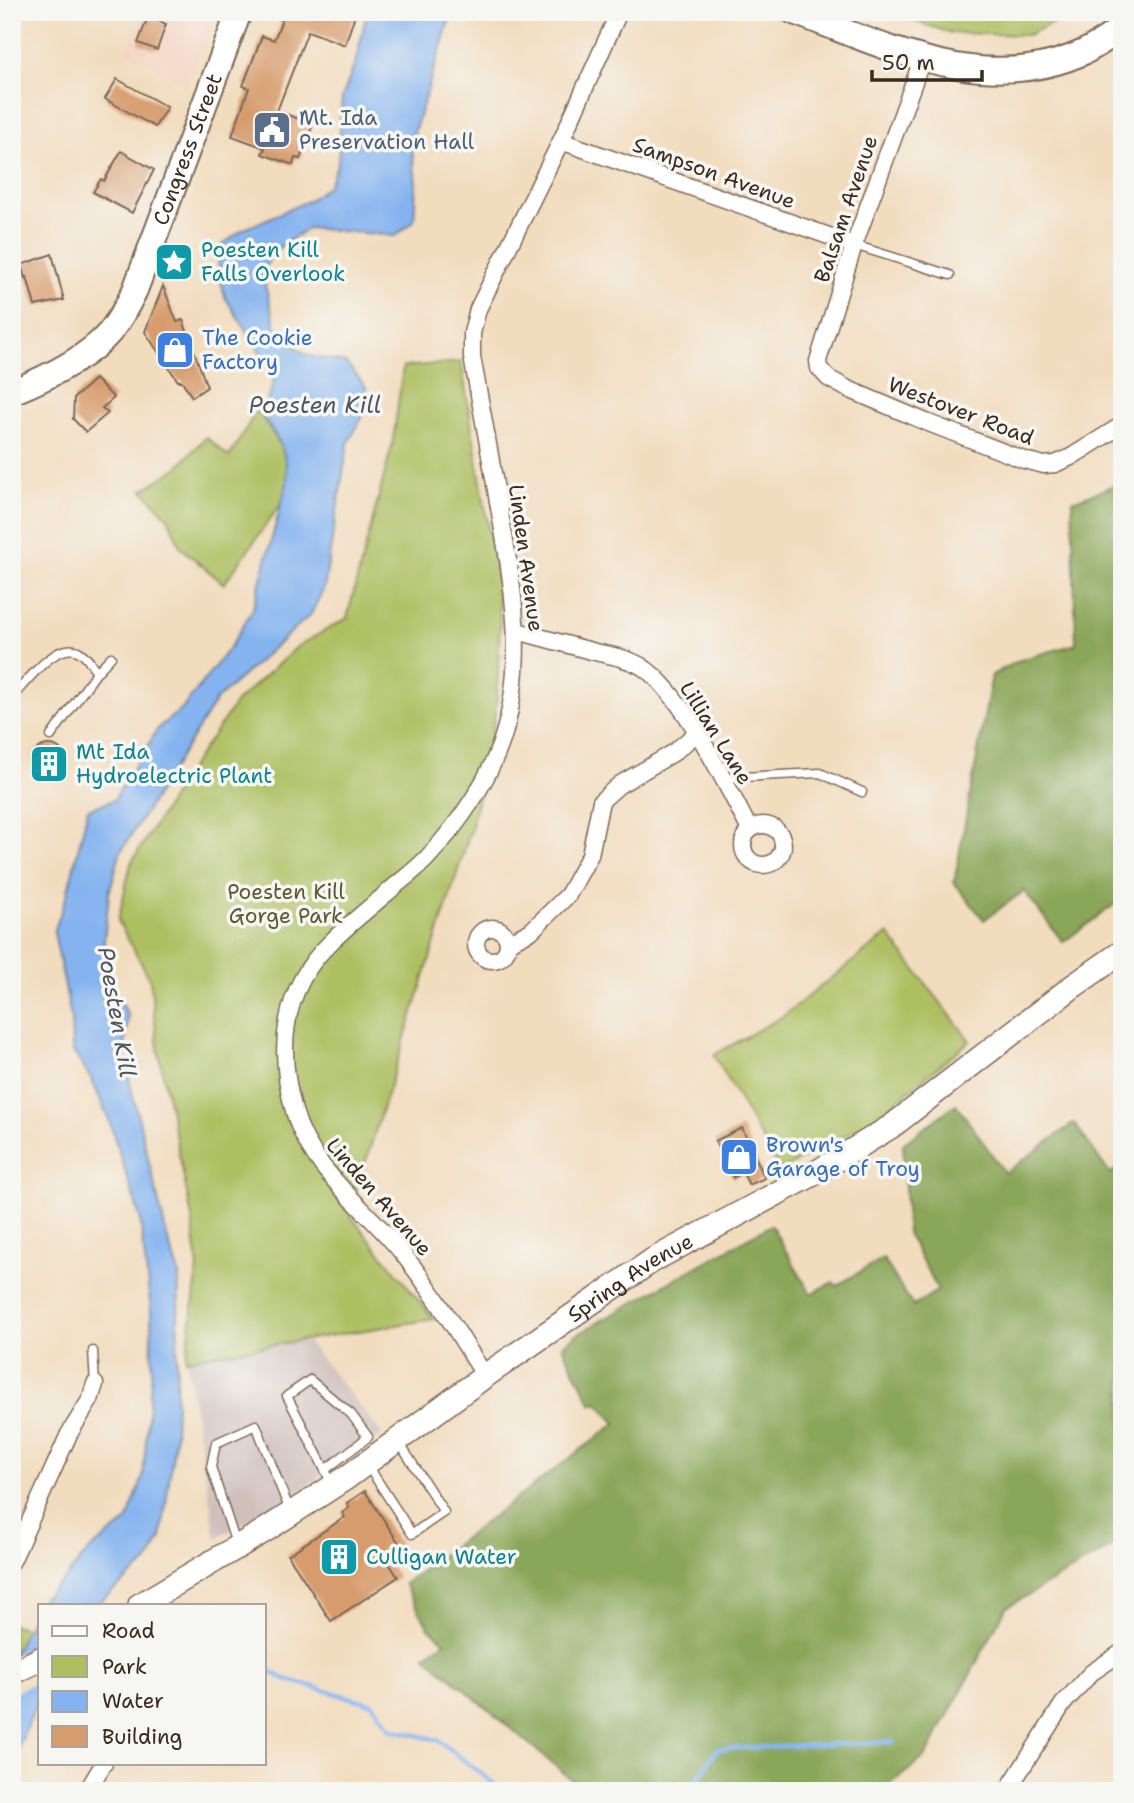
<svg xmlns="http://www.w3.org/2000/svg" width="1134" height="1803" viewBox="0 0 1134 1803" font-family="'Shantell Sans',sans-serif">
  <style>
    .built { fill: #f4d3c0 }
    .industrial { fill: #d0c0bc }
    .green { fill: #aebf62; stroke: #747440; stroke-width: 2 }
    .forest { fill: #8aa658; stroke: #62683b; stroke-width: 2 }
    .water { fill: #84b3ef; stroke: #606e86; stroke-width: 2 }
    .pier { fill: #f2dcbe }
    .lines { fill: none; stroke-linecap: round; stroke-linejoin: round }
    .stream { stroke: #84b3ef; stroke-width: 4.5 }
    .building { fill: #d79c6d }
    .lane-casing { stroke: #7b6856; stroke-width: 11 }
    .street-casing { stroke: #7b6856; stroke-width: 19 }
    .secondary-casing { stroke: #7b6856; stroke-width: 26 }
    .primary-casing { stroke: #7b6856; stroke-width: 28 }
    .lane { stroke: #fff; stroke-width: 8 }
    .street { stroke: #fff; stroke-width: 16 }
    .secondary { stroke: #fff; stroke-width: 23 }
    .primary { stroke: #fff; stroke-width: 24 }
    .labels { text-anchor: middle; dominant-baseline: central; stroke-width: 7; stroke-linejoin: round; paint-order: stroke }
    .service-label { font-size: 21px; fill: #4e5e75; stroke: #f6f6f2; text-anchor: start }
    .street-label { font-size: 21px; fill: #3b2a1e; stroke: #f6f6f2 }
    .culture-label { font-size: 21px; fill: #0d838f; stroke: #f6f6f2; text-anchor: start }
    .shop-label { font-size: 21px; fill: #366cbe; stroke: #f6f6f2; text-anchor: start }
    .park-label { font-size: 21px; fill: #5e5732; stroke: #f6f6f2 }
    .water-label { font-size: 23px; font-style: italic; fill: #51535d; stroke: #f6f6f2 }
  </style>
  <rect width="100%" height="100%" fill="#f6f6f2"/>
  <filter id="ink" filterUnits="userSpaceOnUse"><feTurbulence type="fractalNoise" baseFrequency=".0143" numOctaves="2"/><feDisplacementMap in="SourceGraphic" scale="14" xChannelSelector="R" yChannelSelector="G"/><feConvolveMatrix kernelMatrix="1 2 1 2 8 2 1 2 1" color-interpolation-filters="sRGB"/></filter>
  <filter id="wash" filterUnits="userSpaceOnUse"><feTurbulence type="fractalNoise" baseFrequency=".00686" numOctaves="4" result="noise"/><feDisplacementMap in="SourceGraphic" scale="28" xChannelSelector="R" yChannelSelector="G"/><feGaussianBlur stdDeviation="1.57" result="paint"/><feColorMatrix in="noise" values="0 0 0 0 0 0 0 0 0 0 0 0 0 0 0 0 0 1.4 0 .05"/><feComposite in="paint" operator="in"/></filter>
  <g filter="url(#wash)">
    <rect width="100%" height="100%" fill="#f2dcbe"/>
    <polygon class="built" points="146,12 216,12 187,86 126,51"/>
    <polygon class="industrial" points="306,1340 382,1434 278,1505 216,1538 186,1359"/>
    <g class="green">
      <polygon points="887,12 1075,12 1028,35 951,33"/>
      <polygon points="461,362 496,574 500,620 497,696 492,734 471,829 349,1214 434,1319 186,1359 198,1268 192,1218 158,1049 150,979 118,921 131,863 193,764 237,701 298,646 347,618 393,442 403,367"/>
      <polygon points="257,410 300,474 292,488 224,584 181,548 168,518 143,490 177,468 206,437 229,457"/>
      <polygon points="888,934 970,1041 874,1119 780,1171 714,1055 783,1016"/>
      <polygon points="12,1624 26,1629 16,1651 12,1653"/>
    </g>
    <g class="forest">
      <polygon points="1122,483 1122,899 1063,942 1024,891 984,920 954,883 992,675 1020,660 1076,644 1072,501"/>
      <polygon points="956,1104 1005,1173 1074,1123 1110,1174 1122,1165 1122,1541 1006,1608 926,1756 882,1791 564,1791 572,1780 425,1656 445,1642 429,1628 404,1584 616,1423 597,1402 592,1405 562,1346 574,1336 771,1225 811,1294 833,1282 836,1286 883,1258 913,1306 938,1290 907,1233 903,1144"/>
    </g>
    <path class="water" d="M367 12H452L411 142 416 183 414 221 395 236 309 228 274 251 262 273 277 332 306 355 346 363 366 387 363 416 348 443 324 588 311 614 216 700 120 853 109 893 104 940 105 971 128 1015 124 1058 167 1237 179 1274 175 1439 161 1538 148 1562 96 1605H40V1694L12 1764V1662L17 1646 43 1598 66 1578 87 1552 127 1521 143 1477 152 1370 151 1311 140 1217 109 1120 92 1080 72 1050 71 1017 54 932 67 895 88 809 114 800 159 727 182 709 232 644 253 609 287 482C287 452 280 440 262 416L274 382 267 363 225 297 219 273 218 248 242 230 310 200 329 185 338 163 342 98 356 61Z"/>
    <polygon class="pier" points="40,1642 40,1680 12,1694 12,1656"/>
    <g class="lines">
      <g class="stream">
        <polyline points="264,1668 282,1678 373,1704 391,1729 438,1740 503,1791"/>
        <polyline points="690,1791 717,1749 893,1742"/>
      </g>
    </g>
    <g id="blocks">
      <g class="building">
        <polygon points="285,12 356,12 345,45 308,31 277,111 313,124 300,159 295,158 293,165 262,154 265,148 232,136 249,88 243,86 262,36 274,40"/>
        <polygon points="148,17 166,24 157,50 138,43"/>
        <polygon points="117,79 167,107 155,127 105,99"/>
        <polygon points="121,151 154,170 132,213 93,192 101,179 104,181"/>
        <polygon points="52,254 64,300 35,306 27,277 25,278 21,265"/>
        <polygon points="163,286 177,322 183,320 207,387 192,397 182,381 178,381 145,332"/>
        <polygon points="95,379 114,398 102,408 108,413 86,432 73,419 74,398"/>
        <circle cx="49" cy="762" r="17"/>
        <polygon points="742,1128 765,1178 749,1185 743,1173 733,1178 715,1141"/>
        <polygon points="365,1491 402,1548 386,1559 398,1577 331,1621 288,1555 345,1517 342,1513 349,1508 347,1503"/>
      </g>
    </g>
  </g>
  <g filter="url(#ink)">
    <use href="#blocks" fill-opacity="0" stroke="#7b6856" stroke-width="2"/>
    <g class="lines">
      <g class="lane-casing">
        <g id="lane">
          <polyline points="854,245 950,275"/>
          <polyline points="97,672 111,657"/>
          <path d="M12 697C26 683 55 641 78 651 86 655 92 665 97 672L51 736"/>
          <polyline points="722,778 820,773 862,792"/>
          <polyline points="93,1351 95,1384"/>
          <polyline points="368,1466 412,1534 444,1512 398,1441"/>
          <polyline points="325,1470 368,1437 351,1414 310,1380 287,1396 320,1460 332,1484"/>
          <polyline points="236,1544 211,1467 216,1443 256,1425 290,1511"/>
        </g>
      </g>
      <g class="street-casing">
        <g id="street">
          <polyline points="922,60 854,245 818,361 819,368 828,378 848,389 926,422 1024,460 1044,465 1055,464 1071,457 1122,425"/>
          <polyline points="561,141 854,245"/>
          <path d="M517 631C543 638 569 645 595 652 610 655 627 658 641 666 683 692 726 785 750 830"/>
          <circle cx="763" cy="845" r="20"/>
          <circle cx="492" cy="944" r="16"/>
          <polyline points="508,943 531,931 568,895 590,855 601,801 619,785 673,753 697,733"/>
          <path d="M485 1376C459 1335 434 1292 403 1254 366 1207 311 1172 294 1111 277 1050 282 989 330 943 348 925 368 909 387 893 400 881 415 871 427 858 458 825 488 782 502 740 528 661 512 580 498 502 490 454 481 405 472 357V333L478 309 561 141 619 12"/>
          <polyline points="12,1561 69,1434 90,1400 95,1384"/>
          <polyline points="87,1791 104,1763"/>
          <polyline points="1007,1791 1063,1704 1091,1673 1122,1652"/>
        </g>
      </g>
      <g class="secondary-casing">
        <g id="secondary">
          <path id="s1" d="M140 1605 264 1531 346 1478 485 1376 653 1260 817 1172 892 1126 1072 987 1122 952"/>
          <polyline points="12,1673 40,1659"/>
        </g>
      </g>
      <g class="primary-casing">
        <g id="primary">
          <path d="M794 12C888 47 986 98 1086 51 1098 45 1110 36 1122 28"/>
          <path id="s2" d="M12 392C44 379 88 358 110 332 120 319 128 305 135 290L239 12"/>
        </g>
      </g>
      <use href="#lane" class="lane"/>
      <use href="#street" class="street"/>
      <use href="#secondary" class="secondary"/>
      <use href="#primary" class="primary"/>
    </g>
  </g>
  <defs>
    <g id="civic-square" transform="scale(2.0125)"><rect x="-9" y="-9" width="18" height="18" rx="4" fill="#5c6f8a" stroke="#f6f6f2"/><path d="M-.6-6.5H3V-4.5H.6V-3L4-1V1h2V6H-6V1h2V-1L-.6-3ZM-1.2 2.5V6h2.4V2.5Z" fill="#fff"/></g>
    <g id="sight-square" transform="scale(2.0125)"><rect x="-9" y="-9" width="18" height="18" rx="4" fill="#0f9aa8" stroke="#f6f6f2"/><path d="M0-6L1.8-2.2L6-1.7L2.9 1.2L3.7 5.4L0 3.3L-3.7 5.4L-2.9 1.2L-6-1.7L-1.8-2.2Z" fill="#fff"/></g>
    <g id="shop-square" transform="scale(2.0125)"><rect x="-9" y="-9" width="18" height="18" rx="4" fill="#3f7fe0" stroke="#f6f6f2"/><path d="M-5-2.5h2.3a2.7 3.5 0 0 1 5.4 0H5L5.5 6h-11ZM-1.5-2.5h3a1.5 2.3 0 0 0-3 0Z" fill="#fff"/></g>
    <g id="building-square" transform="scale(2.0125)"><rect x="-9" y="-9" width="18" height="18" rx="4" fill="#0f9aa8" stroke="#f6f6f2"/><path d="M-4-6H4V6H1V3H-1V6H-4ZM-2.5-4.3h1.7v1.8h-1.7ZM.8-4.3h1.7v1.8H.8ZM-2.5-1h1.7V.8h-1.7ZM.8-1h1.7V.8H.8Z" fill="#fff"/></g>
  </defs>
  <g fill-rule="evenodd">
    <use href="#civic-square" x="272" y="130"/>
    <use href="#sight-square" x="174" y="262"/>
    <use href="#shop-square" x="175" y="350"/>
    <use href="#building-square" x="49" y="764"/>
    <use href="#shop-square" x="739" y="1157"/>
    <use href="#building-square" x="339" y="1557"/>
  </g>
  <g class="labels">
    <g class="service-label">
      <text x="299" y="118">Mt. Ida<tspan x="299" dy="24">Preservation Hall</tspan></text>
    </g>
    <g class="street-label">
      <text stroke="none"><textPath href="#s2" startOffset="315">Congress Street</textPath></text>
      <text transform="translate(714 173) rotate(20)">Sampson Avenue</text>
      <text transform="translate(846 209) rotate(-71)">Balsam Avenue</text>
      <text transform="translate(961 411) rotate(21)">Westover Road</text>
      <text transform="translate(526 558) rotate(82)">Linden Avenue</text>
      <text transform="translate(716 733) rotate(58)">Lillian Lane</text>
      <text transform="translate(379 1197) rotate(49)">Linden Avenue</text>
      <text stroke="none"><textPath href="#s1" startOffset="590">Spring Avenue</textPath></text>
    </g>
    <g class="culture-label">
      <text x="201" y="250">Poesten Kill<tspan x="201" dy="24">Falls Overlook</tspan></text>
      <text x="76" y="752">Mt Ida<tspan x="76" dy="24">Hydroelectric Plant</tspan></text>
      <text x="366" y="1557">Culligan Water</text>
    </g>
    <g class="shop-label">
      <text x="202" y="338">The Cookie<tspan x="202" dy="24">Factory</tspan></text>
      <text x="766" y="1145">Brown's<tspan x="766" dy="24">Garage of Troy</tspan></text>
    </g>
    <g class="park-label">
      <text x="286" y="892">Poesten Kill<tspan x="286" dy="24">Gorge Park</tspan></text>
    </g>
    <g class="water-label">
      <text x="315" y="405">Poesten Kill</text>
      <text transform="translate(117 1012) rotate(80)">Poesten Kill</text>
    </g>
  </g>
  <rect width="1134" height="1803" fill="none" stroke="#f6f6f2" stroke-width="42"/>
  <rect x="38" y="1604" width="228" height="161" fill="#f6f6f2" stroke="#aba49d" stroke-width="2"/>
  <rect x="52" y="1626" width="35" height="10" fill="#ffffff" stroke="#aba49d" stroke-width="2"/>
  <text x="102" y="1638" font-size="21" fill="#3b2a1e">Road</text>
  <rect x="52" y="1656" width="35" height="21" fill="#aebf62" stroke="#aba49d" stroke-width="2"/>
  <text x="102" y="1674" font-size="21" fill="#3b2a1e">Park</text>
  <rect x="52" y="1691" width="35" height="21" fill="#84b3ef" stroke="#aba49d" stroke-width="2"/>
  <text x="102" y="1708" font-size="21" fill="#3b2a1e">Water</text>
  <rect x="52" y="1726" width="35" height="21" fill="#d79c6d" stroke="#aba49d" stroke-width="2"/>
  <text x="102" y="1744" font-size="21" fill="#3b2a1e">Building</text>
  <path d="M872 70v10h110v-10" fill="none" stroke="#3b2a1e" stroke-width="3.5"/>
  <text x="882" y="70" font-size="21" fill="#3b2a1e" stroke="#f6f6f2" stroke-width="5" paint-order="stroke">50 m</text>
</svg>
